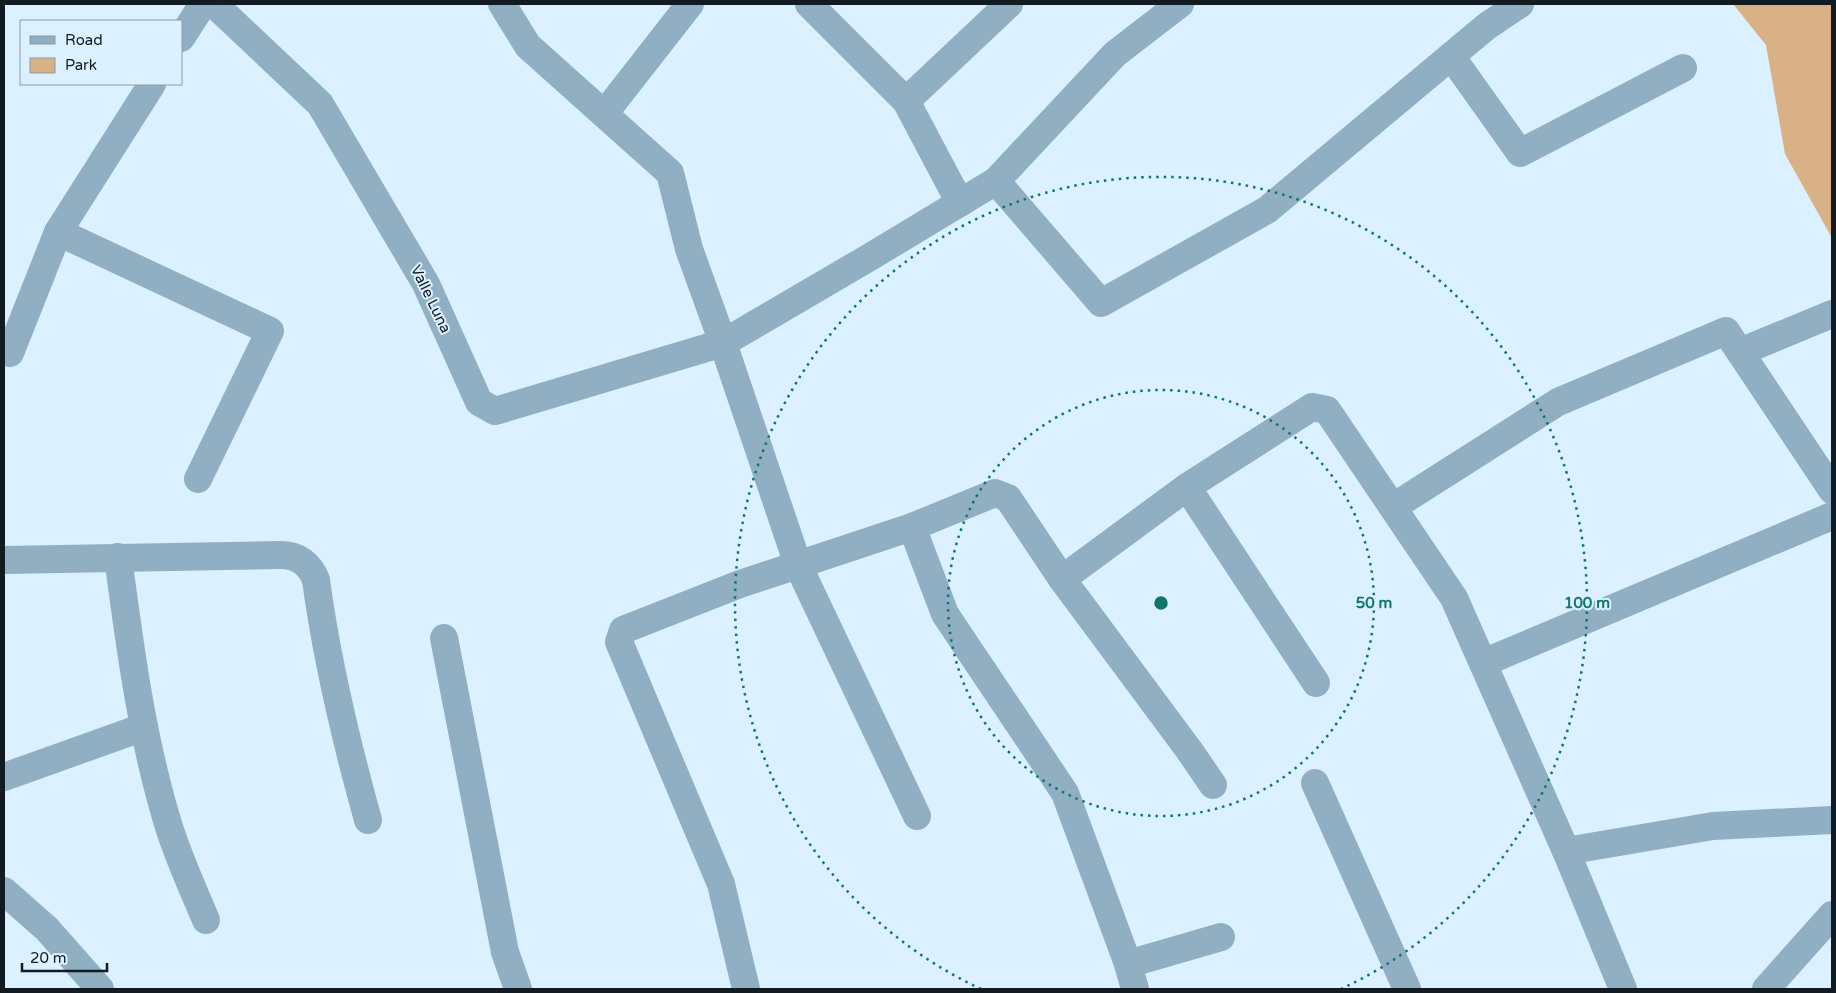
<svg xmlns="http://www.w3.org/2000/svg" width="1836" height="993" viewBox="0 0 1836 993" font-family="'Varela Round',sans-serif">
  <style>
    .green { fill: #d9b187 }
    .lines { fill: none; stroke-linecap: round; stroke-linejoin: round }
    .minor { stroke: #91afc3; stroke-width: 28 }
    .ring { fill: none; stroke: #0f766e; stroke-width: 2.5; stroke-dasharray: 2.5 5 }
    .labels { text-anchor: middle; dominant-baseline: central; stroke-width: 4; stroke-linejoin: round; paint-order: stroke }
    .street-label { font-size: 15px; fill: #121b21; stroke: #dcf1ff }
    .centre { fill: #0f766e; stroke: #dcf1ff; stroke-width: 2.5 }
    .ring-label { font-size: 15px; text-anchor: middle; font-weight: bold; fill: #0f766e; stroke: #dcf1ff; stroke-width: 4; stroke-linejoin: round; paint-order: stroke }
  </style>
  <rect width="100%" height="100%" fill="#dcf1ff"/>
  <polygon class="green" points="1733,4 1832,4 1832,238 1785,154 1766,45"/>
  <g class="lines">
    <g class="minor">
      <polyline points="214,4 320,104 426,284 479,402 495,411 723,343 870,257 996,181 1115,54 1180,4"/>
      <polyline points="502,4 528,46 670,173 689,249 723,343 798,565 917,816"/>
      <polyline points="809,4 906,101 960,203"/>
      <polyline points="181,38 203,4"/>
      <polyline points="1451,56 1520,153 1683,68"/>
      <polyline points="906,101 1009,4"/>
      <polyline points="604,114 690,4"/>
      <polyline points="996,181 1101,303 1267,210 1487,26 1520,4"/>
      <polyline points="58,232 270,331 198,479"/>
      <polyline points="4,352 10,353 58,232 152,84"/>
      <polyline points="1740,352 1832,314"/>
      <polyline points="1187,487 1316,683"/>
      <polyline points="1393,507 1558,402 1726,331 1832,490"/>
      <polyline points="912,527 945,614 1065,793 1128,964 1135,989"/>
      <path d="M118 557C130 648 142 740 169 827 179 859 193 889 206 920"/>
      <path d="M4 560 281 555C298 555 310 564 316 580 327 662 346 741 368 820"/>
      <polyline points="1062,579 1187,487 1312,407 1327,410 1454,598 1566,851 1623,989"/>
      <polyline points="444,638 505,952 518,989"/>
      <polyline points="1483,663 1832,516"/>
      <polyline points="4,777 144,727"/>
      <polyline points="1315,783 1407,989"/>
      <polyline points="1566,851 1713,826 1832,820"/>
      <polyline points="4,891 47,929 100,989"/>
      <polyline points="1128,964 1221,937"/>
      <polyline points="746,989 721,884 619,642 623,630 740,584 912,527 995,493 1008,498 1062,579 1189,750 1213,785"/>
      <polyline points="1766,989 1832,915"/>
    </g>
  </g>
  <g class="ring">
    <circle cx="1161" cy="603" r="213"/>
    <path d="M981 989A426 426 0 1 1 1341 989"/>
  </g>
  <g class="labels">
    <g class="street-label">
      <text transform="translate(431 299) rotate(64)">Valle Luna</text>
    </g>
  </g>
  <circle cx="1161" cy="603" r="8" class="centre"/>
  <g class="ring-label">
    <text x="1374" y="608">50 m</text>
    <text x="1587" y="608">100 m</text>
  </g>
  <rect width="1836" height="993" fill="none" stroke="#121b21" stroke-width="10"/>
  <rect x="20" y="20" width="162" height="65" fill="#dcf1ff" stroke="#8b9ba6"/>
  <rect x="30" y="36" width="25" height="8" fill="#91afc3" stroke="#8b9ba6"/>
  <text x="65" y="45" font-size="15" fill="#121b21">Road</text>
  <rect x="30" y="58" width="25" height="15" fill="#d9b187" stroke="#8b9ba6"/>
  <text x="65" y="70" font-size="15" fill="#121b21">Park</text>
  <path d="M22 963v8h85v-8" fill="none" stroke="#121b21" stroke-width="2.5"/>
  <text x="30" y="963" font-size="15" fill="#121b21" stroke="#dcf1ff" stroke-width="4" paint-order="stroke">20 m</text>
</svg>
